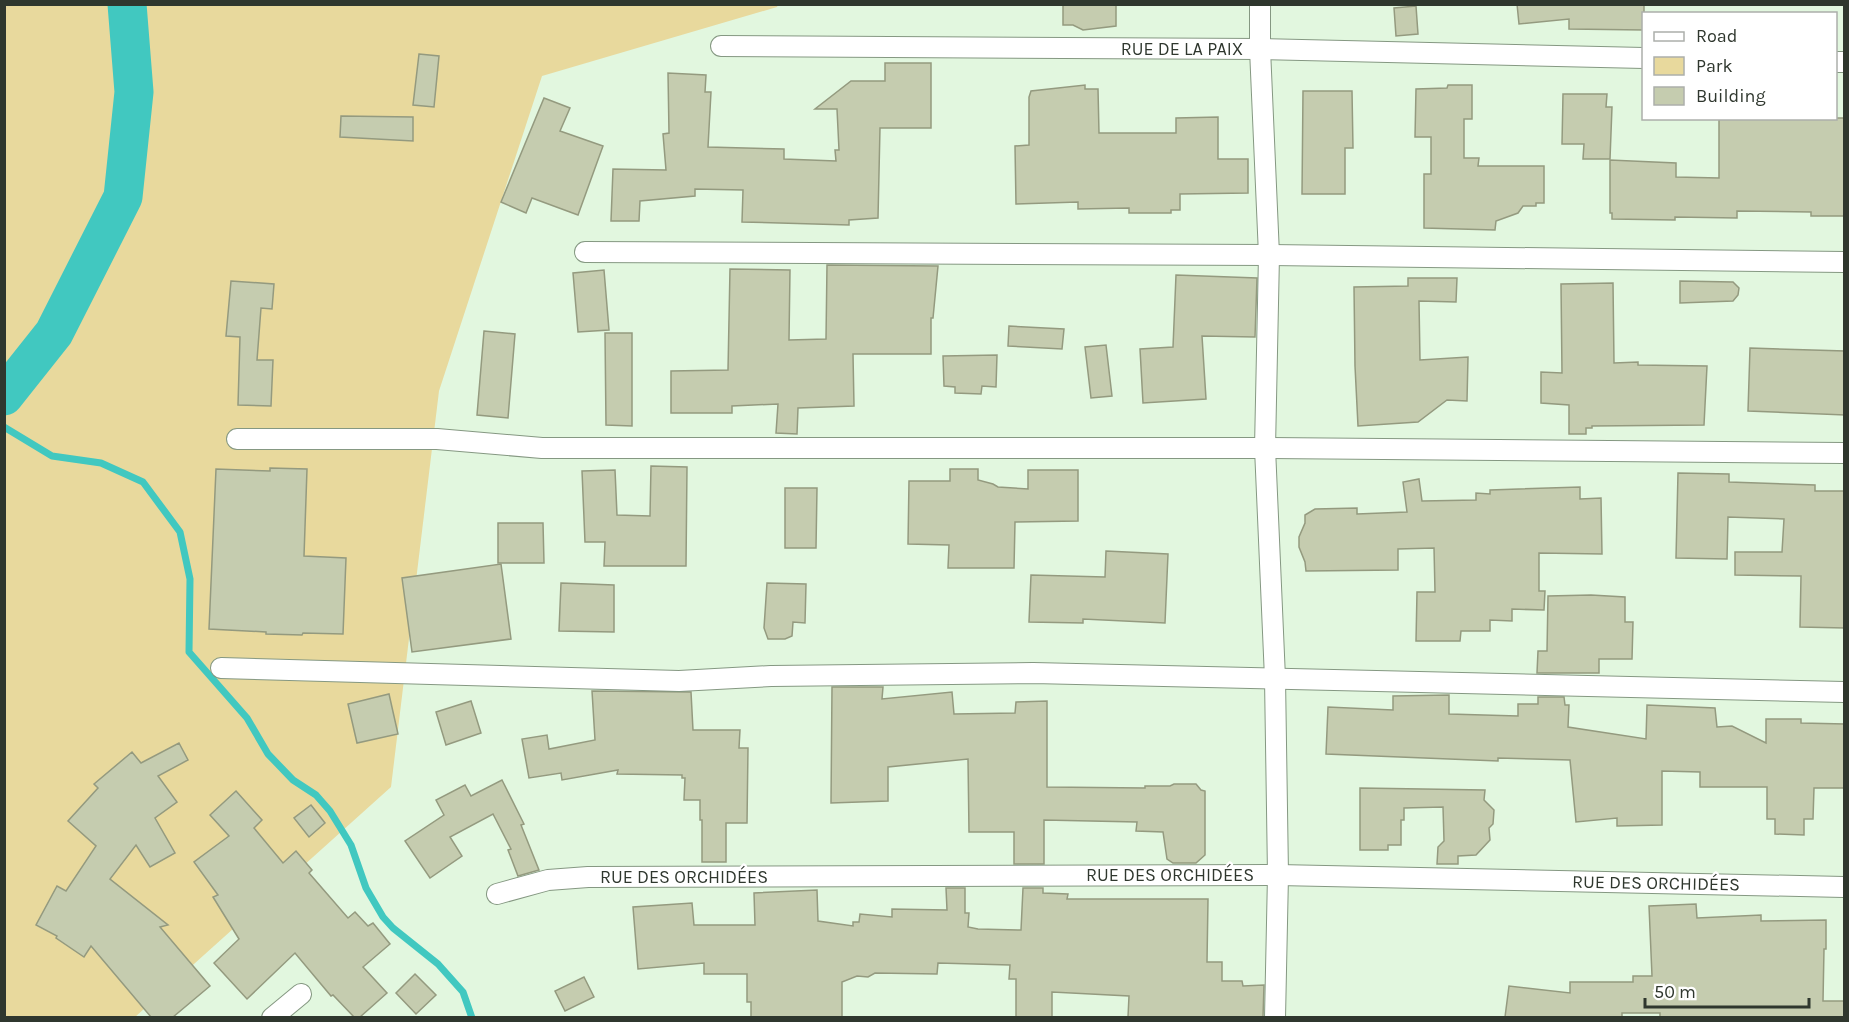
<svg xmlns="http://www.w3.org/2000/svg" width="1849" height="1022" viewBox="0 0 1849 1022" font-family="Karla,sans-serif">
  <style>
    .green { fill: #e8d99d }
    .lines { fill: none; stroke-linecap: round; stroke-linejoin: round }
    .stream { stroke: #41c8c0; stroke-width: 7 }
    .river { stroke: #41c8c0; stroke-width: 39 }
    .building { fill: #c5ccaf; stroke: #949a7f; stroke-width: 1.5 }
    .street-casing { stroke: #859882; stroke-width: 22 }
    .street { stroke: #fff; stroke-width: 20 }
    .labels { text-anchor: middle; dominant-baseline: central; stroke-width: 4.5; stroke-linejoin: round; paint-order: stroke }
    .street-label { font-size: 18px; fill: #2f372e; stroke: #fff }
  </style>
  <rect width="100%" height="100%" fill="#e2f7df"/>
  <polygon class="green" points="5,5 778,5 777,7 542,76 439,391 391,787 135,1017 5,1018"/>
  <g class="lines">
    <polyline class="stream" points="4,427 52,456 101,463 143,482 180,532 190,579 189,652 247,718 268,754 293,780 316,795 330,811 351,845 366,888 383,917 393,928 438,964 463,992 472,1018"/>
    <polyline class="river" points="4,396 54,333 123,197 134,92 127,4"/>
  </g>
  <g class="building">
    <polygon points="1063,4 1116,4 1116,26 1083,30 1073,25 1063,25"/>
    <polygon points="1517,4 1644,4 1644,30 1569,29 1569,19 1519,24"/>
    <polygon points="1416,6 1418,34 1396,36 1394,8"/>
    <polygon points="419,54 439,56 434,107 413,105"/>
    <polygon points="885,63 931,63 931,128 880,128 878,218 849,220 849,225 742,222 743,190 695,189 695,196 640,201 639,221 611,221 613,169 666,170 663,134 669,133 668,73 706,75 705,92 711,92 708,147 784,149 784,159 836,161 835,150 839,150 837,109 815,109 851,81 885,81"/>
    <polygon points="1085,85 1085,89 1098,89 1099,133 1176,133 1176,118 1218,117 1218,159 1248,159 1248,193 1180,194 1180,210 1171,210 1171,213 1129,213 1129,208 1078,209 1078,202 1016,204 1015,146 1029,145 1029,97 1031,91"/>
    <polygon points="1448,85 1472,85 1472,119 1464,119 1464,158 1479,158 1478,166 1544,166 1544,203 1536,203 1536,206 1523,206 1518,213 1496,221 1495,230 1424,228 1424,174 1431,174 1431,137 1415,137 1416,89 1447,88"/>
    <polygon points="1303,91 1352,91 1353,148 1345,148 1345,194 1302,194"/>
    <polygon points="1563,94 1607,94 1606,107 1612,107 1610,159 1583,159 1584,144 1562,144"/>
    <polygon points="544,98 570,108 560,131 603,146 578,215 532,198 526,213 501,202"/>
    <polygon points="341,116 413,117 413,141 340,137"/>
    <polygon points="1719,118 1845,118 1845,216 1811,216 1811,212 1737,211 1737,218 1675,217 1675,220 1612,219 1612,213 1610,213 1610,160 1676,163 1676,177 1719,178"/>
    <polygon points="827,265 938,266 933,318 931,318 931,354 853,354 854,406 798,408 797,434 776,433 778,404 732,406 732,413 671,413 671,371 728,370 730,269 790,270 789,340 826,339"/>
    <polygon points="604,270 609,330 578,332 573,273"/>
    <polygon points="1176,275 1257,278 1255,337 1202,336 1206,399 1143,403 1140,349 1173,347"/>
    <polygon points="1408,278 1457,278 1456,302 1419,301 1420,360 1468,357 1467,401 1447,400 1418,422 1358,426 1355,366 1354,287 1408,286"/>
    <polygon points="231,281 274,284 272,309 261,308 257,360 273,360 271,406 238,405 240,337 226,336"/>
    <polygon points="1680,281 1733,282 1739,288 1738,295 1733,301 1680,303"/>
    <polygon points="1613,283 1614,363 1638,362 1638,365 1707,366 1704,425 1592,426 1592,428 1586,428 1586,434 1569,434 1569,405 1541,403 1541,372 1562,373 1561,284"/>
    <polygon points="1009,326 1064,329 1062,349 1008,346"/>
    <polygon points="484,331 515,334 508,418 477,415"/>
    <polygon points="605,333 632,333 632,426 606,425"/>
    <polygon points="1106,345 1112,396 1091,398 1085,347"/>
    <polygon points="1750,348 1845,351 1845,415 1748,411"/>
    <polygon points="997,355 996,387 982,386 981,394 955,393 955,387 944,386 943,356"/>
    <polygon points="651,466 687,467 686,566 604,566 605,542 585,542 582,471 615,470 617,515 650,516"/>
    <polygon points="270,468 307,469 304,556 346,558 343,634 303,633 302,635 266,634 266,632 209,629 216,469 270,471"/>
    <polygon points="950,469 978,469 978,480 993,484 998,487 1028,489 1028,470 1078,470 1078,521 1015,522 1014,568 948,568 949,545 908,544 909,481 950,481"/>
    <polygon points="1678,473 1729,474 1729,482 1815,485 1815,491 1845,491 1845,628 1800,627 1801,576 1735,575 1735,552 1782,552 1784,519 1728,517 1727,559 1676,558"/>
    <polygon points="1419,479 1422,501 1476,500 1476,493 1490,494 1490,490 1580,487 1580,499 1601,498 1602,554 1539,553 1539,591 1545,591 1544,610 1512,609 1512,621 1490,620 1490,631 1461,631 1460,641 1416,641 1417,592 1435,592 1434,548 1398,549 1398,570 1306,571 1305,562 1299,547 1299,537 1305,523 1305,515 1315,509 1357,508 1357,514 1407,512 1403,482"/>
    <polygon points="785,488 817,488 816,548 785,548"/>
    <polygon points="498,523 543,523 544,563 498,563"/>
    <polygon points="1106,551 1168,554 1165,623 1083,619 1083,623 1029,622 1031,575 1105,577"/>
    <polygon points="501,564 511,639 412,652 402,578"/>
    <polygon points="561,583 614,585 614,632 559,631"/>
    <polygon points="767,583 806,584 805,623 793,622 792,636 785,639 768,639 764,628"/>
    <polygon points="1591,595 1625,597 1625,622 1633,622 1632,659 1599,659 1599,673 1537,673 1538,651 1547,651 1548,596"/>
    <polygon points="832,687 883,687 882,699 952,692 954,714 1015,713 1016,702 1047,701 1047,787 1145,788 1145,786 1170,786 1174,784 1196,784 1201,790 1205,791 1205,855 1196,863 1173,863 1167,859 1163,832 1136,831 1137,822 1044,820 1044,864 1014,864 1014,832 969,832 968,759 888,767 888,801 831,803"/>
    <polygon points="592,691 691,692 693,730 740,730 739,748 748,748 747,823 726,823 726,862 702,862 702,820 700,820 700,800 684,800 685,778 682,778 682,775 617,774 618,770 562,780 561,773 529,778 522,739 547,735 549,749 595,740"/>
    <polygon points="389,694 398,734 357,743 348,704"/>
    <polygon points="1449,695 1449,714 1518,716 1518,704 1538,704 1538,697 1564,697 1565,705 1569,705 1568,727 1646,739 1647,705 1715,708 1717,727 1732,726 1766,743 1766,719 1801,719 1801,723 1845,724 1845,788 1814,788 1813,819 1804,819 1804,835 1775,834 1775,819 1767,819 1767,787 1700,787 1700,772 1662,771 1662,825 1617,826 1617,818 1576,822 1570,760 1498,758 1498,761 1326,754 1328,707 1393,710 1393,696"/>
    <polygon points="471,701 481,733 446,745 436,712"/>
    <polygon points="179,743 188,760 158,776 177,802 155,818 175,853 150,867 136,845 110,879 168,925 160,927 210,986 173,1017 151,1017 91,946 84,957 56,938 57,936 36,925 57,886 66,891 96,846 68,821 98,788 94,784 132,752 141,763"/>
    <polygon points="502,780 524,824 521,825 539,870 518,876 508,850 511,849 493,814 450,837 462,856 430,878 405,841 444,815 436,800 465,785 471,796"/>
    <polygon points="1360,788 1485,790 1484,800 1494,810 1493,824 1489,828 1490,840 1476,855 1458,856 1458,864 1437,864 1438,847 1444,841 1443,807 1404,808 1404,820 1401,820 1401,845 1388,845 1388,850 1360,850"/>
    <polygon points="236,791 262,820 254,828 283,863 296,851 312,870 309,873 348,918 355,912 368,926 373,923 390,944 363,967 387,993 360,1017 354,1017 333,995 331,996 295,953 247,999 214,963 239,939 213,897 218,895 194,862 229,836 210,815"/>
    <polygon points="311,805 325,823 309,837 294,818"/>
    <polygon points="946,888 965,888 965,913 969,913 968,927 978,929 1021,930 1023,888 1043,888 1043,893 1068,894 1067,899 1208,899 1207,962 1222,962 1222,981 1242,981 1243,986 1264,985 1263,1017 1128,1017 1129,996 1052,992 1052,1017 1016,1017 1016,979 1009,979 1010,965 938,963 937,974 875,973 868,977 857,976 842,982 842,1017 751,1017 751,1002 747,1002 747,974 704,974 704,963 638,969 633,907 692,903 694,925 755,925 754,893 817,890 818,921 853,926 853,922 859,922 860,914 892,917 892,909 947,910"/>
    <polygon points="1696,904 1697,918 1761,915 1761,921 1826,920 1826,949 1824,949 1823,1001 1845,1001 1845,1017 1660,1017 1660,1013 1622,1013 1622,1017 1505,1017 1509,986 1570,993 1570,982 1633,982 1633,976 1652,976 1649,906"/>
    <polygon points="415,974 436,995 416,1014 396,993"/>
    <polygon points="584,977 594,997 565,1011 555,991"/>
  </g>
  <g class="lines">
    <g class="street-casing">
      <g id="street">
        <polyline points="1260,4 1260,49 1269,255 1265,448 1275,678 1278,875 1275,1018"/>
        <polyline points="721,46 1260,49 1644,58"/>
        <polyline points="1836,62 1844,62"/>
        <polyline points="585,252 1269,255 1844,262"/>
        <polyline points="237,439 437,439 542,448 1265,448 1844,453"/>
        <polyline points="221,668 679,681 771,676 1033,673 1844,692"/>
        <polyline points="497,894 548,880 588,877 1278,875 1844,887"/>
        <polyline points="272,1018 301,994"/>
      </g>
    </g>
    <use href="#street" class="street"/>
  </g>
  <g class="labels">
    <g class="street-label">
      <text x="1182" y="49">RUE DE LA PAIX</text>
      <text x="1170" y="875">RUE DES ORCHIDÉES</text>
      <text x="684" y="877">RUE DES ORCHIDÉES</text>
      <text transform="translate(1656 883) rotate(1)">RUE DES ORCHIDÉES</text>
    </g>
  </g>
  <rect width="1849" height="1022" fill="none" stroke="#2f372e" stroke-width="12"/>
  <rect x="1642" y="12" width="195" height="108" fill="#ffffff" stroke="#acafab" stroke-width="1.5"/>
  <rect x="1654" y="32" width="30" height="9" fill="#ffffff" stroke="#acafab" stroke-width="1.5"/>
  <text x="1696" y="42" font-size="18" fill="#2f372e">Road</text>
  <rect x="1654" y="57" width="30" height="18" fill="#e8d99d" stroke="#acafab" stroke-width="1.5"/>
  <text x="1696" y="72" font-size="18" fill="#2f372e">Park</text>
  <rect x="1654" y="87" width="30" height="18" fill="#c5ccaf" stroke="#acafab" stroke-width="1.5"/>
  <text x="1696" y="102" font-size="18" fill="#2f372e">Building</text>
  <path d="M1645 998v9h164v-9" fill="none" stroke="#2f372e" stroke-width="3"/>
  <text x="1654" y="998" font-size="18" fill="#2f372e" stroke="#ffffff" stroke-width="4.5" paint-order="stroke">50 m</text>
</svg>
